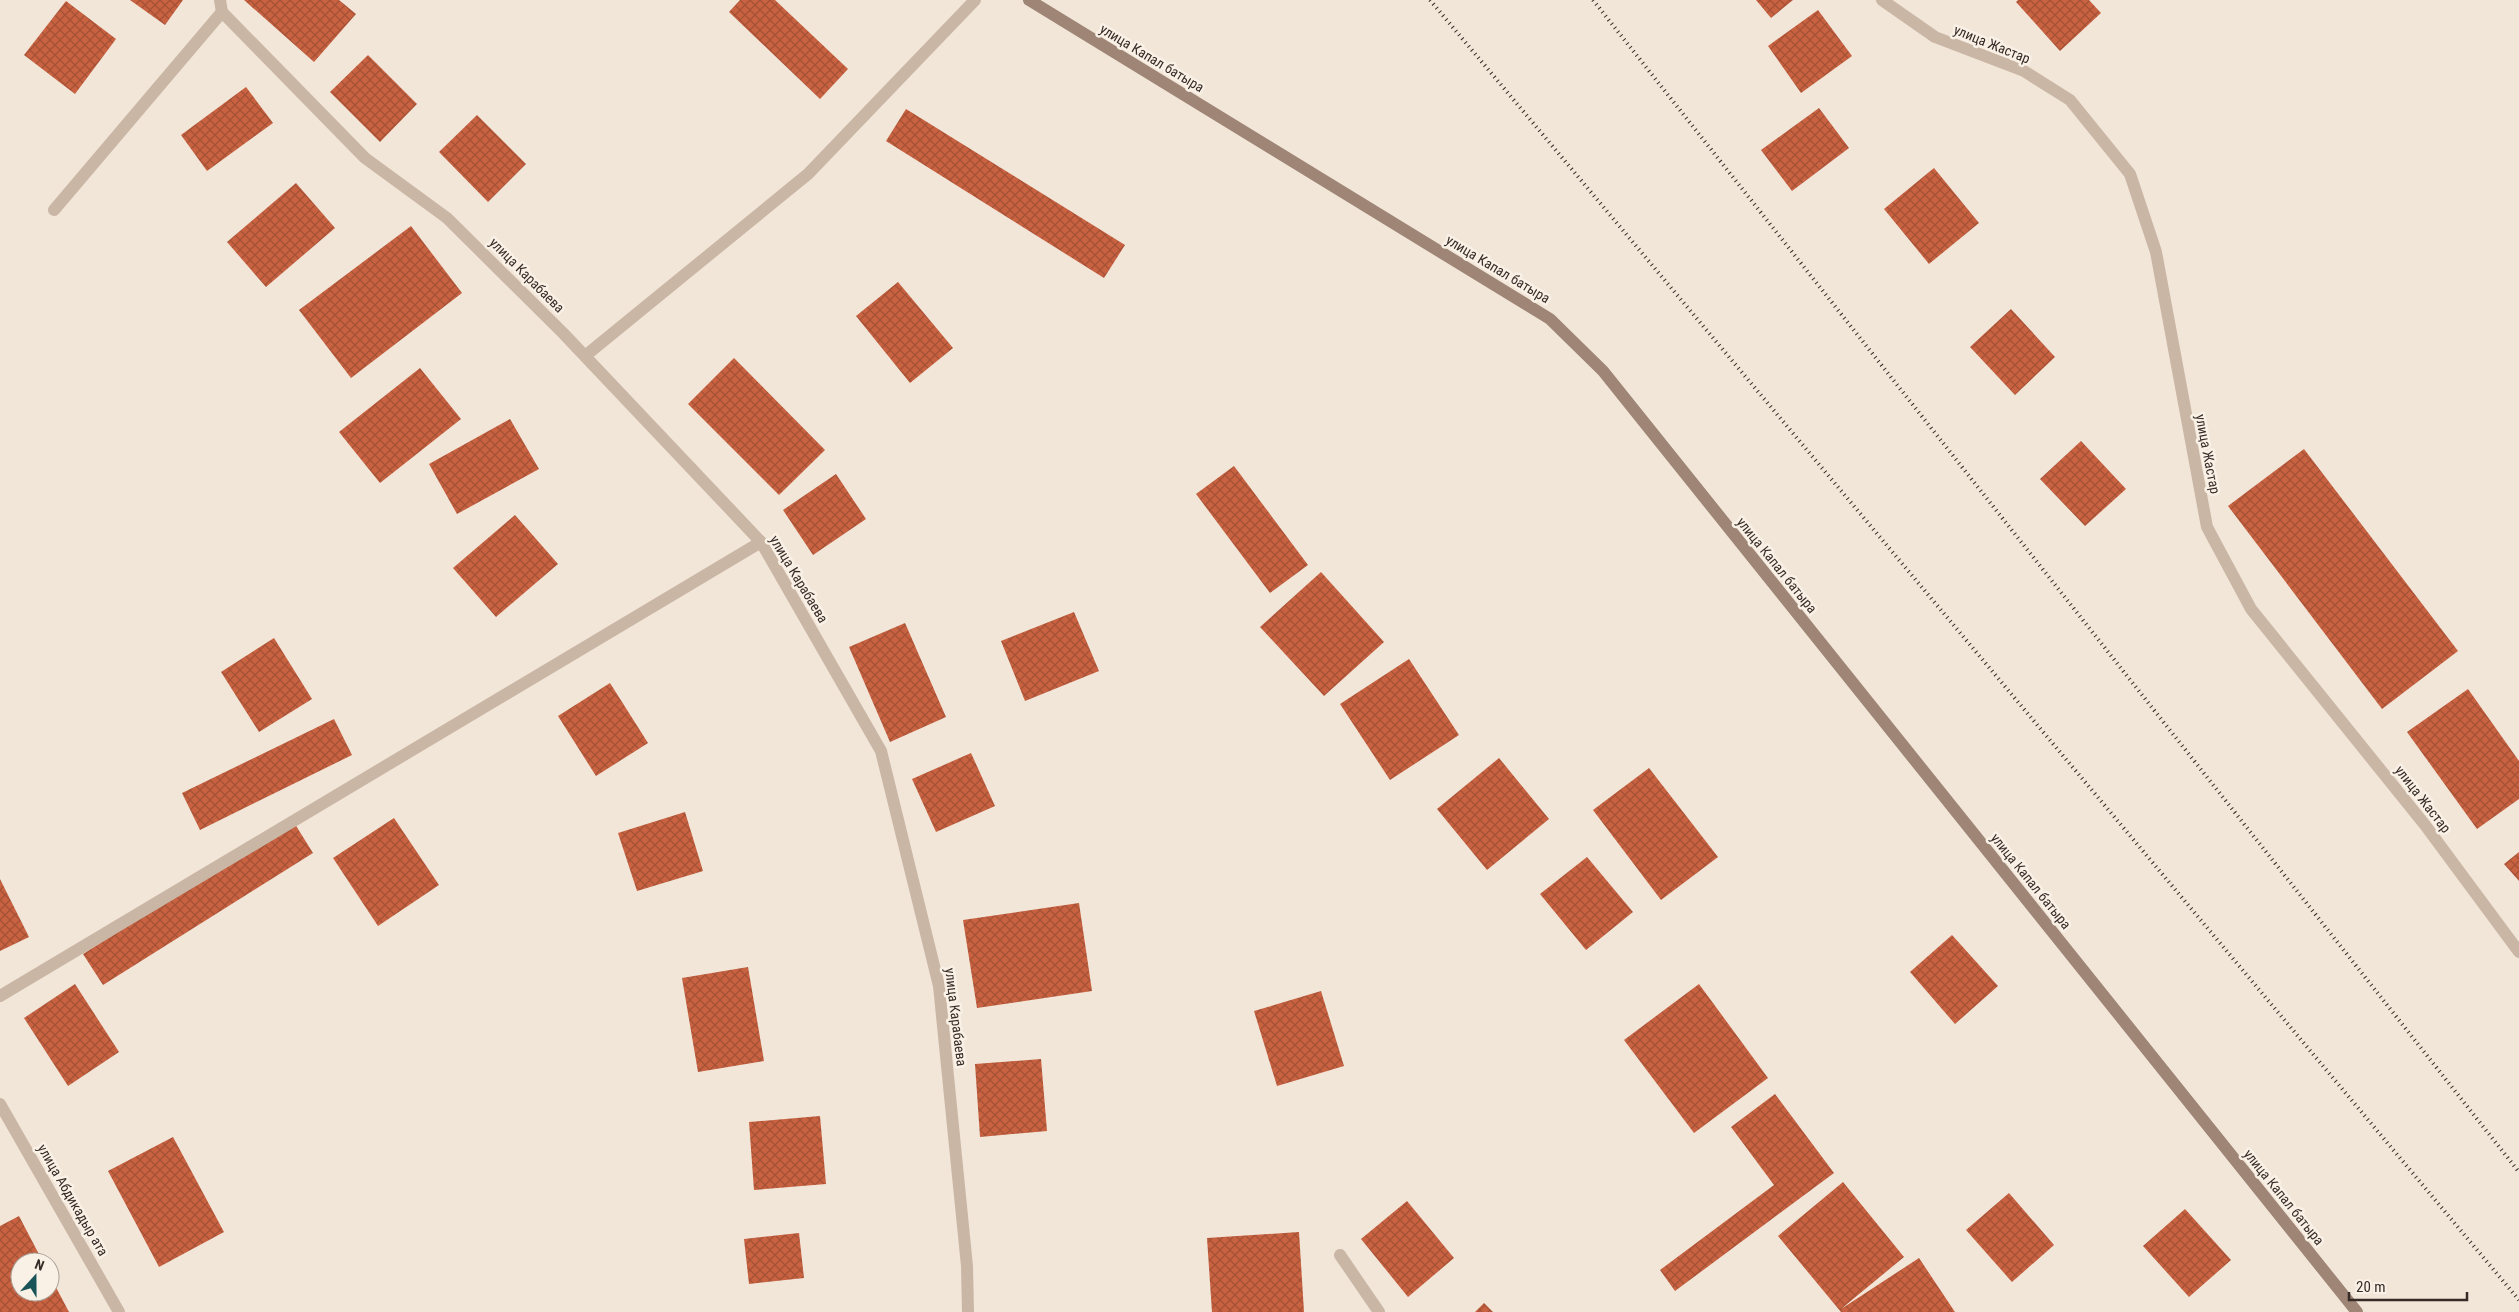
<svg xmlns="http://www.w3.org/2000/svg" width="2519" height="1312" viewBox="0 0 2519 1312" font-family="'Roboto Condensed',sans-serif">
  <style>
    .building { fill: url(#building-cross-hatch) }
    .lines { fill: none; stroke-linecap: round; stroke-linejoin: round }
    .service { stroke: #cab6a5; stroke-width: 12 }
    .minor { stroke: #cab6a5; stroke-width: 12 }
    .secondary { stroke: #9e8576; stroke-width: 12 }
    .rail { stroke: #362b27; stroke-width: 4; stroke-dasharray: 1 4; stroke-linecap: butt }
    .labels { text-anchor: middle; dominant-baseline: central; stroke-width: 5; stroke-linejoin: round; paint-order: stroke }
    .street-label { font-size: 14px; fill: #362b27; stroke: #faf1e6 }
  </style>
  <defs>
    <pattern id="building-cross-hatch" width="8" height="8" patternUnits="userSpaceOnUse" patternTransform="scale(1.25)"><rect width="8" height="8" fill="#c96241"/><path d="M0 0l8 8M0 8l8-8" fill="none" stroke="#a45136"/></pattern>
  </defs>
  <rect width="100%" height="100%" fill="#f2e6d9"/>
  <g class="building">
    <polygon points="130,0 183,0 165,25"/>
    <polygon points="244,0 339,0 356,14 314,62"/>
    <polygon points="740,0 775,0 848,69 820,99 729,12"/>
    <polygon points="1756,0 1793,0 1771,18"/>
    <polygon points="2018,0 2089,0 2101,13 2060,51 2016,2"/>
    <polygon points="66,1 116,39 75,94 24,55"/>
    <polygon points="1818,10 1852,56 1801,93 1768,46"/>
    <polygon points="368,55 417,104 380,142 330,92"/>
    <polygon points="246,87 273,123 207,171 181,135"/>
    <polygon points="1819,108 1849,148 1792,191 1761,150"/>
    <polygon points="906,109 1125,245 1104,278 886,141"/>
    <polygon points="477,115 526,164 488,202 439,152"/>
    <polygon points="1934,168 1979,223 1929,264 1884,209"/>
    <polygon points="296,183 335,228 266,287 227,242"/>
    <polygon points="411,226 462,293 351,378 299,310"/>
    <polygon points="898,282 953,348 910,383 856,316"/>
    <polygon points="2011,309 2055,357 2015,395 1970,347"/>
    <polygon points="734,358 825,450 779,495 688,404"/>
    <polygon points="420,368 461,419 380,483 339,432"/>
    <polygon points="510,419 539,469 457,514 429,464"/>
    <polygon points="2081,441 2126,489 2085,526 2040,479"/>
    <polygon points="2304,449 2458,651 2382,709 2228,506"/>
    <polygon points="1234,466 1308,565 1270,593 1196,494"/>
    <polygon points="836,474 866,519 813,555 783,510"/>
    <polygon points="515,515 558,564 496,617 453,568"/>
    <polygon points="1321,572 1384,642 1324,696 1260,627"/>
    <polygon points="1074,612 1099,671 1025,701 1001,641"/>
    <polygon points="905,623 946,717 890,742 849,647"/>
    <polygon points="274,638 312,699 259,732 221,672"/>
    <polygon points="1409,659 1459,735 1390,780 1340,704"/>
    <polygon points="610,683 648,743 596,776 558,716"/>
    <polygon points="2468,689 2519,761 2519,799 2477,829 2407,732"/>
    <polygon points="334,719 352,755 200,830 182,793"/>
    <polygon points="971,753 995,806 936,832 912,779"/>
    <polygon points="1499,758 1549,819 1487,870 1437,809"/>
    <polygon points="1649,768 1718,857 1661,900 1593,810"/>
    <polygon points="685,812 703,871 637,891 618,833"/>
    <polygon points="394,818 439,885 378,926 333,858"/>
    <polygon points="293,821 313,853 103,985 83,954"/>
    <polygon points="2519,852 2519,881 2504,864"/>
    <polygon points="1587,857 1633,912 1586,950 1540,894"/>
    <polygon points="0,879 29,937 0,951"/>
    <polygon points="1079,903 1092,991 977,1008 963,920"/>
    <polygon points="1952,935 1998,986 1955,1024 1910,972"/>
    <polygon points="748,967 764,1061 698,1072 682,978"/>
    <polygon points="75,984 119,1052 68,1086 24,1018"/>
    <polygon points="1699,984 1768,1078 1694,1133 1624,1040"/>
    <polygon points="1321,991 1344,1066 1277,1086 1254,1011"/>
    <polygon points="1041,1059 1047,1131 980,1137 975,1064"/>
    <polygon points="1775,1094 1834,1173 1675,1291 1660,1270 1774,1185 1731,1127"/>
    <polygon points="820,1116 826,1184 754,1190 749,1122"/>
    <polygon points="173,1137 224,1232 159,1267 108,1171"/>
    <polygon points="1843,1182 1904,1257 1841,1309 1919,1258 1955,1312 1841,1312 1778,1236"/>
    <polygon points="2009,1193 2054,1245 2012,1282 1966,1230"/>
    <polygon points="1407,1201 1454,1258 1408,1297 1361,1239"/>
    <polygon points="2185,1209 2231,1260 2189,1297 2143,1246"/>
    <polygon points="19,1216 43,1262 20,1262 20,1292 50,1292 50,1276 69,1312 0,1312 0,1226"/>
    <polygon points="1299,1232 1304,1312 1212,1312 1207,1238"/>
    <polygon points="799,1233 804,1278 749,1284 744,1239"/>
    <polygon points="1484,1303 1493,1312 1475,1312"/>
  </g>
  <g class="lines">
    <g class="service">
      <polyline points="54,210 222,12"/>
      <polyline points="585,356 808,174 975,0"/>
    </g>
    <g class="minor">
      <polyline points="220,0 222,12 365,158 447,218 563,333 761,542 881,751 939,986 967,1266 968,1312"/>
      <polyline points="1882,0 1935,37 2024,71 2070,100 2130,174 2156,252 2207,527 2251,609 2425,825 2519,952"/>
      <polyline points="0,996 761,542"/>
      <polyline points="0,1104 119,1312"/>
      <polyline points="1340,1255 1379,1312"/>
    </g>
    <polyline class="secondary" points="1029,0 1550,319 1603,371 2357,1312"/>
    <g class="rail">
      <polyline points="1430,0 2519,1300"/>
      <polyline points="1593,0 2519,1172"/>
    </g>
  </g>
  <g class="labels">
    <g class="street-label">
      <text transform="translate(1992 44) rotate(22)">улица Жастар</text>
      <text transform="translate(1152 58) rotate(31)">улица Капал батыра</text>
      <text transform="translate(1498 269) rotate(31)">улица Капал батыра</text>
      <text transform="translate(527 275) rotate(45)">улица Карабаева</text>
      <text transform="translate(2208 454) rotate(79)">улица Жастар</text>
      <text transform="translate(1777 565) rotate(51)">улица Капал батыра</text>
      <text transform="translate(799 579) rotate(59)">улица Карабаева</text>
      <text transform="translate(2423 799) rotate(52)">улица Жастар</text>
      <text transform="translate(2031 881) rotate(51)">улица Капал батыра</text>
      <text transform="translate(956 1017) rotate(83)">улица Карабаева</text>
      <text transform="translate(2284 1197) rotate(51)">улица Капал батыра</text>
      <text transform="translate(73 1200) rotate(60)">улица Абдикадыр ата</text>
    </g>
  </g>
  <g transform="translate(35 1277) rotate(21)"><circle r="24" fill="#faf1e6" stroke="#aca29a"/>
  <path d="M0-4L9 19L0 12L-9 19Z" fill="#1b5458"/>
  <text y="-8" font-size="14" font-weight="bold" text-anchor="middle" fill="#362b27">N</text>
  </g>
  <path d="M2349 1292v8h118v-8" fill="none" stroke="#362b27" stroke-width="2.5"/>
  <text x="2356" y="1292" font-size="15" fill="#362b27" stroke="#faf1e6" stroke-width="4" paint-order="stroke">20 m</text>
</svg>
